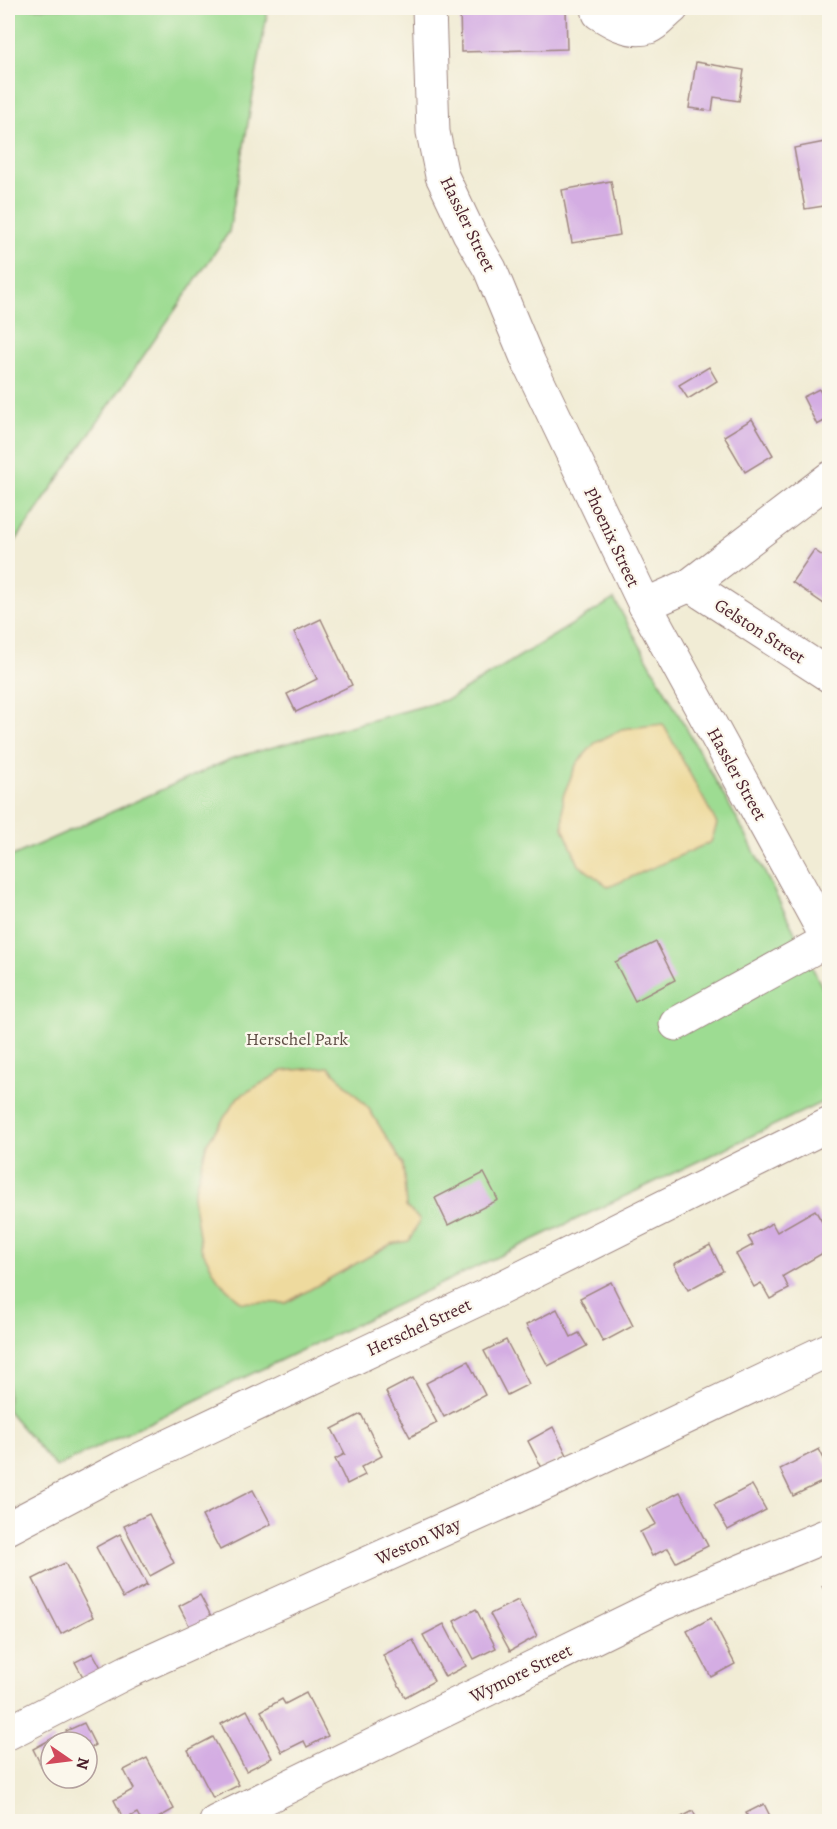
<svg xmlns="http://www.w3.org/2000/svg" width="837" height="1829" viewBox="0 0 837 1829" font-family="Alegreya,serif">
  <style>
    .green { fill: #9ddc92; stroke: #747e5e; stroke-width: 1.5 }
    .sand { fill: #eeda9e; stroke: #9c7c64; stroke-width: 1.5 }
    .building { fill: #d4ade3 }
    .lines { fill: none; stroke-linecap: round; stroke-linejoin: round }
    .minor-casing { stroke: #9e8680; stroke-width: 35 }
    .minor { stroke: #fff; stroke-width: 33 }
    .labels { text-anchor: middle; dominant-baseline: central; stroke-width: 4.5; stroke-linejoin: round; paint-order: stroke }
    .street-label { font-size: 18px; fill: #4a1f2b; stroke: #fbf7ec }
    .park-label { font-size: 18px; fill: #5f4e45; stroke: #fbf7ec }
  </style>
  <rect width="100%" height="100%" fill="#fbf7ec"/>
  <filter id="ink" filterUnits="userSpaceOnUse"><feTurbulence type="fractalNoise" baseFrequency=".0167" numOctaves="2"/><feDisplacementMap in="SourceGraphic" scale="12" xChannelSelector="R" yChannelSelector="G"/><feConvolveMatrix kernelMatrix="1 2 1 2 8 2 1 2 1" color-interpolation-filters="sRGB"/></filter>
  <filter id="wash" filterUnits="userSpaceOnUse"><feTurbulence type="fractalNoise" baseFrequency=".008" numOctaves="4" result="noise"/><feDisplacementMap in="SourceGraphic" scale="24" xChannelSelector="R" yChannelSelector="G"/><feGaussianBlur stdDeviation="1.35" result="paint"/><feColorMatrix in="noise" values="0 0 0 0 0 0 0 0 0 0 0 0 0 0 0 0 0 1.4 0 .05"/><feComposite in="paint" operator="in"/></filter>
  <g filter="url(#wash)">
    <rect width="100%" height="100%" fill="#f1ecd5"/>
    <g class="green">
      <polygon points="8,8 268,8 229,232 8,552"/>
      <polygon points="614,599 747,837 829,1001 829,1099 56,1467 8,1411 8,858 233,758 449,699"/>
    </g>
    <g class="sand">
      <polygon points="663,724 717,824 711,842 609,887 579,865 563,828 563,796 577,763 595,743 622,729"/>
      <polygon points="329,1067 369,1109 403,1164 406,1207 420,1220 409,1241 391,1244 286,1303 241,1302 219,1281 201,1248 193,1197 207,1143 238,1097 283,1071"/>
    </g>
    <g id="blocks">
      <g class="building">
        <polygon points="460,8 566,8 567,49 461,52"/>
        <polygon points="696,62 744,70 739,101 714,97 712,111 689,108"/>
        <polygon points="830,141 830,205 805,209 794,148"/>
        <polygon points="611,181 620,235 572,243 562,190"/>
        <polygon points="709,367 717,381 688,399 679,385"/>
        <polygon points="819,389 830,410 830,418 817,425 803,397"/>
        <polygon points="752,419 773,455 745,472 724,436"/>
        <polygon points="814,550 830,561 830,608 792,582"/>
        <polygon points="321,619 352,685 296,712 287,694 317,679 294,632"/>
        <polygon points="656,942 675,980 635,1001 615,962"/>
        <polygon points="484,1173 498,1200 448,1225 435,1198"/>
        <polygon points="815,1210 830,1235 830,1249 783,1276 789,1289 770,1299 761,1283 754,1287 736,1254 753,1245 748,1237 772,1223 777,1232"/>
        <polygon points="710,1245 723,1271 688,1290 674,1264"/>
        <polygon points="611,1282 633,1326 603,1342 580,1298"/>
        <polygon points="557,1309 571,1337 579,1333 587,1346 548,1366 526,1325"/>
        <polygon points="506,1340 529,1384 507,1395 484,1351"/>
        <polygon points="468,1361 485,1395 444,1417 426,1383"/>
        <polygon points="413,1378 437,1423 410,1437 386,1392"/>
        <polygon points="361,1414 382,1456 361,1467 365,1475 347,1484 335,1459 345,1454 332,1429"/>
        <polygon points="553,1427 567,1455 542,1468 528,1441"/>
        <polygon points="819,1449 830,1471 830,1478 793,1496 780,1469"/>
        <polygon points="752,1485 766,1510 728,1530 714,1505"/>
        <polygon points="253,1490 271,1524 220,1550 202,1516"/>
        <polygon points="680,1492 708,1546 676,1562 668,1548 652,1556 640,1532 656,1524 647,1509"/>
        <polygon points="149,1514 174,1563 150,1576 124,1526"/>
        <polygon points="120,1534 147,1585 123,1598 96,1547"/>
        <polygon points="65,1563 93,1617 61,1634 33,1579"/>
        <polygon points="830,1582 830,1601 822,1586"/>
        <polygon points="200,1595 212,1618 191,1629 179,1606"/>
        <polygon points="518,1600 537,1636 510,1651 490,1614"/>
        <polygon points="476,1609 496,1648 474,1659 454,1621"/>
        <polygon points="711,1618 735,1664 711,1677 687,1631"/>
        <polygon points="444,1624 466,1666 445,1677 423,1635"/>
        <polygon points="413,1640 434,1681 405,1697 383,1655"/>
        <polygon points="93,1653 106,1677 88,1686 75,1662"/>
        <polygon points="306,1693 328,1736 307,1747 304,1741 282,1752 261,1711 282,1699 285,1704"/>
        <polygon points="247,1710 272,1758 246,1771 221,1724"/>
        <polygon points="84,1723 95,1745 87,1750 87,1742 72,1742 66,1731"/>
        <polygon points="213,1737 239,1785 213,1798 188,1750"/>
        <polygon points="53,1738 55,1742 51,1742 51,1767 44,1771 33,1749"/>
        <polygon points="147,1758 174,1809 151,1822 142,1822 137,1813 124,1820 114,1800 134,1789 124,1770"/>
        <polygon points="764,1804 773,1822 750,1822 746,1813"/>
        <polygon points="693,1811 698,1822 672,1822"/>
      </g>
    </g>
  </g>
  <g filter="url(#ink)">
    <use href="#blocks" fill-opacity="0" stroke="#9e8680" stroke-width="1.5"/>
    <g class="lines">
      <g class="minor-casing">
        <g id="minor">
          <polyline points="429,8 433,132 442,176 469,233 490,269 529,363 645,605 830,943"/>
          <path d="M598 8 599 13C613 22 631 33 649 27 657 24 665 13 672 8"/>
          <polyline points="690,585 830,676"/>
          <polyline points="645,605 690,585 830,478"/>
          <polyline points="676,1024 828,940"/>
          <polyline points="8,1528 122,1468 485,1296 830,1124"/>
          <polyline points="8,1733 127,1672 588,1464 830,1349"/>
          <polyline points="216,1822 664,1603 830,1534"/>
        </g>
      </g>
      <use href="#minor" class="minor"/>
    </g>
  </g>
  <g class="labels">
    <g class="street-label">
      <text transform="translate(468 224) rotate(64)">Hassler Street</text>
      <text transform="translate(612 537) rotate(65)">Phoenix Street</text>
      <text transform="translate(760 631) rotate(33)">Gelston Street</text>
      <text transform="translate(737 774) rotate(61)">Hassler Street</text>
      <text transform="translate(419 1327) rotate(-25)">Herschel Street</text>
      <text transform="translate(418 1541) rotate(-24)">Weston Way</text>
      <text transform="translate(521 1673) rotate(-26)">Wymore Street</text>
    </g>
    <g class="park-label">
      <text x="297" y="1039">Herschel Park</text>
    </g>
  </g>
  <rect width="837" height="1829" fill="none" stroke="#fbf7ec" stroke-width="30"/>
  <g transform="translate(69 1760) rotate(104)"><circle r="28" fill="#fbf7ec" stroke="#b4a19f" stroke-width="1.5"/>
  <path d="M0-4.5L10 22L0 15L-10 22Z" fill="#d1495b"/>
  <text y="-9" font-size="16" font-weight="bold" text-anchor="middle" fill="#4a1f2b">N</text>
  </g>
</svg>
